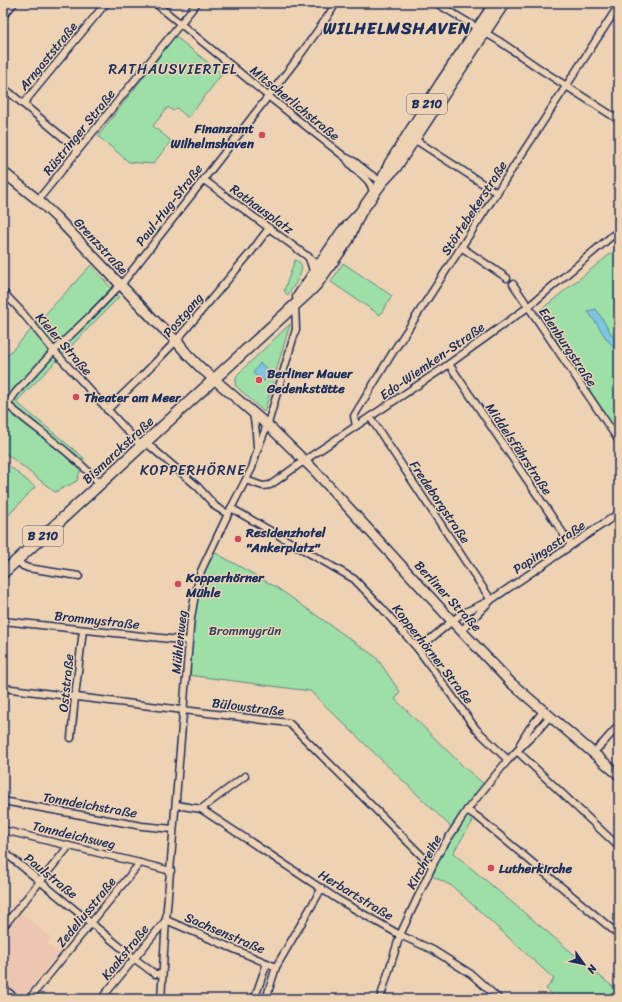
<svg xmlns="http://www.w3.org/2000/svg" width="622" height="1002" viewBox="0 0 622 1002" font-family="Sriracha,sans-serif">
  <style>
    .built { fill: #ecc6b1 }
    .green { fill: #9edfa8; stroke: #5c8783 }
    .water { fill: #7ec5df; stroke: #5689ab }
    .lines { fill: none; stroke-linecap: round; stroke-linejoin: round }
    .street-casing { stroke: #1b2f5e; stroke-width: 9 }
    .secondary-casing { stroke: #1b2f5e; stroke-width: 12 }
    .primary-casing { stroke: #1b2f5e; stroke-width: 13 }
    .street { stroke: #eed2b4; stroke-width: 6 }
    .secondary { stroke: #eed2b4; stroke-width: 9 }
    .primary { stroke: #eed2b4; stroke-width: 10 }
    .poi-dot { fill: #d1495b; stroke: #eed2b4; stroke-width: 1.5 }
    .labels { text-anchor: middle; dominant-baseline: central; stroke-width: 3; stroke-linejoin: round; paint-order: stroke }
    .shield { fill: #eed2b4; stroke: #5a6078; stroke-width: 1 }
    .shield-label { font-size: 12px; font-weight: bold; fill: #1b2f5e }
    .street-label { font-size: 13px; fill: #1b2f5e; stroke: #eed2b4 }
    .poi-label { font-size: 13px; font-weight: bold; fill: #1b2f5e; stroke: #eed2b4; text-anchor: start }
    .park-label { font-size: 13px; fill: #284165; stroke: #eed2b4 }
    .neighbourhood-label { font-size: 14px; letter-spacing: 1px; fill: #1b2f5e; stroke: #eed2b4 }
    .district-label { font-size: 17px; font-weight: bold; letter-spacing: 1px; fill: #1b2f5e; stroke: #eed2b4 }
  </style>
  <rect width="100%" height="100%" fill="#eed2b4"/>
  <filter id="ink" filterUnits="userSpaceOnUse"><feTurbulence type="fractalNoise" baseFrequency=".025" numOctaves="2"/><feDisplacementMap in="SourceGraphic" scale="8" xChannelSelector="R" yChannelSelector="G"/><feConvolveMatrix kernelMatrix="1 2 1 2 8 2 1 2 1" color-interpolation-filters="sRGB"/></filter>
  <g filter="url(#ink)">
    <polygon class="built" points="22,913 51,938 47,943 59,953 22,998 3,982 3,936"/>
    <g class="green">
      <polygon points="175,36 222,74 188,118 177,108 173,111 168,107 153,126 171,141 153,164 129,162 98,136"/>
      <polygon points="619,247 619,435 538,312"/>
      <path d="M295 260C296 260 299 262 300 263 306 271 292 288 288 295L284 291Z"/>
      <polygon points="343,263 392,296 380,315 331,282"/>
      <polygon points="91,265 119,297 16,402 84,458 77,481 55,492 3,451 3,360"/>
      <polygon points="290,324 264,412 235,385 237,375"/>
      <polygon points="3,461 35,487 3,521"/>
      <polygon points="212,551 276,587 376,657 400,692 395,699 465,768 484,784 452,828 310,691 188,675 193,619 202,571"/>
      <polygon points="466,815 473,821 453,853 619,992 619,999 555,999 546,989 554,979 452,886 430,875 440,855"/>
    </g>
    <g class="water">
      <polygon points="596,309 614,338 619,343 619,354 606,338 588,311"/>
      <polygon points="260,363 271,372 264,381 253,373"/>
    </g>
    <g class="lines">
      <g class="street-casing">
        <g id="street">
          <path d="M155 3 221 57 268 96 346 158C348 161 350 164 352 166 361 175 372 180 373 194"/>
          <polyline points="436,3 499,41 543,71 619,120"/>
          <polyline points="3,16 14,3"/>
          <polyline points="3,87 78,150"/>
          <polyline points="23,104 106,3"/>
          <polyline points="414,139 497,193"/>
          <polyline points="347,158 355,162 370,174 382,182"/>
          <polyline points="204,180 319,265 322,265"/>
          <polyline points="38,200 197,3"/>
          <polyline points="461,247 507,278"/>
          <polyline points="308,256 312,267 313,274"/>
          <polyline points="513,284 619,441"/>
          <polyline points="3,292 21,311 54,351 141,446"/>
          <polyline points="449,364 571,545"/>
          <path d="M3 401C35 429 72 452 100 484"/>
          <polyline points="5,408 16,392 54,351 90,316 124,281 190,197 298,58 328,16 336,3"/>
          <polyline points="107,410 142,376 176,341 251,252 269,228"/>
          <polyline points="253,413 256,433 257,447"/>
          <polyline points="370,417 491,600 461,631"/>
          <polyline points="356,426 354,416 393,352 619,5"/>
          <polyline points="146,441 151,447 198,487 216,507 228,514"/>
          <polyline points="246,480 257,484 263,486 270,485 276,481 308,458 442,369 528,307 619,230"/>
          <polyline points="231,508 354,579 382,608 418,649 476,729 508,760"/>
          <polyline points="17,560 23,566 28,568 79,576"/>
          <polyline points="3,621 189,641"/>
          <polyline points="418,649 461,614 491,600 619,513"/>
          <polyline points="3,688 289,723 432,866"/>
          <polyline points="71,738 75,697 83,630"/>
          <polyline points="520,744 529,729 544,710"/>
          <polyline points="517,751 619,847"/>
          <polyline points="593,753 603,743 619,725"/>
          <polyline points="3,801 142,826 173,829"/>
          <polyline points="176,805 201,809 337,899 400,935 433,950 471,974 499,999"/>
          <polyline points="201,809 245,776"/>
          <polyline points="467,810 479,818 619,935"/>
          <polyline points="3,830 140,863"/>
          <polyline points="3,851 135,959 155,974 162,974"/>
          <polyline points="3,927 69,846"/>
          <polyline points="3,988 17,999"/>
          <polyline points="255,997 267,963"/>
          <polyline points="29,999 140,863 171,871"/>
          <polyline points="101,999 166,920 276,967"/>
          <polyline points="161,999 166,920 189,641 191,618 195,595 201,571 228,514 252,468 257,451 269,420 296,329 295,305"/>
          <polyline points="266,999 276,967 322,888"/>
          <polyline points="380,999 400,935 438,854 467,810 484,789 508,760 539,729 550,716"/>
        </g>
      </g>
      <g class="secondary-casing">
        <g id="secondary">
          <polyline points="3,172 38,200 57,218 157,323 181,345"/>
          <polyline points="177,342 188,355 202,369 214,379 273,430 315,471 452,621 511,683 619,775"/>
        </g>
      </g>
      <g class="primary-casing">
        <g id="primary">
          <polyline points="384,176 390,163 441,83 495,3"/>
          <polyline points="298,297 341,233 360,213 382,182 396,167 504,3"/>
          <polyline points="3,573 308,293 316,285 348,240 360,213"/>
        </g>
      </g>
      <use href="#street" class="street"/>
      <use href="#secondary" class="secondary"/>
      <use href="#primary" class="primary"/>
    </g>
  </g>
  <g class="poi-dot">
    <circle cx="262" cy="135" r="4"/>
    <circle cx="259" cy="380" r="4"/>
    <circle cx="76" cy="397" r="4"/>
    <circle cx="238" cy="539" r="4"/>
    <circle cx="178" cy="584" r="4"/>
    <circle cx="491" cy="868" r="4"/>
  </g>
  <g class="labels">
    <g class="shield">
      <rect x="407" y="94" width="40" height="20" rx="3"/>
      <rect x="23" y="526" width="40" height="20" rx="3"/>
    </g>
    <g class="shield-label">
      <text x="427" y="104">B 210</text>
      <text x="43" y="536">B 210</text>
    </g>
    <g class="street-label">
      <text transform="translate(48 56) rotate(-51)">Arngaststraße</text>
      <text transform="translate(295 103) rotate(39)">Mitscherlichstraße</text>
      <text transform="translate(79 132) rotate(-51)">Rüstringer Straße</text>
      <text transform="translate(169 205) rotate(-52)">Paul-Hug-Straße</text>
      <text transform="translate(474 208) rotate(-57)">Störtebekerstraße</text>
      <text transform="translate(262 209) rotate(36)">Rathausplatz</text>
      <text transform="translate(101 246) rotate(47)">Grenzstraße</text>
      <text transform="translate(183 315) rotate(-49)">Postgang</text>
      <text transform="translate(64 344) rotate(49)">Kieler Straße</text>
      <text transform="translate(568 347) rotate(56)">Edenburgstraße</text>
      <text transform="translate(432 361) rotate(-35)">Edo-Wiemken-Straße</text>
      <text transform="translate(519 449) rotate(56)">Middelsfährstraße</text>
      <text transform="translate(118 450) rotate(-43)">Bismarckstraße</text>
      <text transform="translate(440 502) rotate(56)">Fredeborgstraße</text>
      <text transform="translate(549 547) rotate(-34)">Papingastraße</text>
      <text transform="translate(448 596) rotate(47)">Berliner Straße</text>
      <text transform="translate(97 620) rotate(6)">Brommystraße</text>
      <text transform="translate(179 642) rotate(-84)">Mühlenweg</text>
      <text transform="translate(433 654) rotate(52)">Kopperhörner Straße</text>
      <text transform="translate(66 683) rotate(-84)">Oststraße</text>
      <text transform="translate(248 707) rotate(7)">Bülowstraße</text>
      <text transform="translate(90 805) rotate(10)">Tonndeichstraße</text>
      <text transform="translate(74 835) rotate(13)">Tonndeichsweg</text>
      <text transform="translate(424 862) rotate(-62)">Kirchreihe</text>
      <text transform="translate(51 876) rotate(39)">Paulstraße</text>
      <text transform="translate(356 895) rotate(31)">Herbartstraße</text>
      <text transform="translate(86 912) rotate(-51)">Zedeliusstraße</text>
      <text transform="translate(225 933) rotate(23)">Sachsenstraße</text>
      <text transform="translate(125 952) rotate(-51)">Kaakstraße</text>
    </g>
    <g class="poi-label">
      <text x="254" y="128" text-anchor="end">Finanzamt<tspan x="254" dy="15">Wilhelmshaven</tspan></text>
      <text x="267" y="373">Berliner Mauer<tspan x="267" dy="15">Gedenkstätte</tspan></text>
      <text x="84" y="397">Theater am Meer</text>
      <text x="246" y="532">Residenzhotel<tspan x="246" dy="15">"Ankerplatz"</tspan></text>
      <text x="186" y="577">Kopperhörner<tspan x="186" dy="15">Mühle</tspan></text>
      <text x="499" y="868">Lutherkirche</text>
    </g>
    <g class="park-label">
      <text x="245" y="630">Brommygrün</text>
    </g>
    <g class="neighbourhood-label">
      <text x="173" y="69">RATHAUSVIERTEL</text>
      <text x="193" y="470">KOPPERHÖRNE</text>
    </g>
    <g class="district-label">
      <text x="397" y="28">WILHELMSHAVEN</text>
    </g>
  </g>
  <rect width="622" height="1002" fill="none" stroke="#eed2b4" stroke-width="16"/>
  <rect x="8" y="8" width="606" height="986" fill="none" stroke="#1b2f5e" stroke-width="1.5" filter="url(#ink)"/>
  <g transform="translate(584 964) rotate(123)" stroke="#eed2b4" stroke-width="3" paint-order="stroke">
  <path d="M0-3L7 15L0 10L-7 15Z" fill="#1b2f5e"/>
  <text y="-6" font-size="11" font-weight="bold" text-anchor="middle" fill="#1b2f5e">N</text>
  </g>
</svg>
